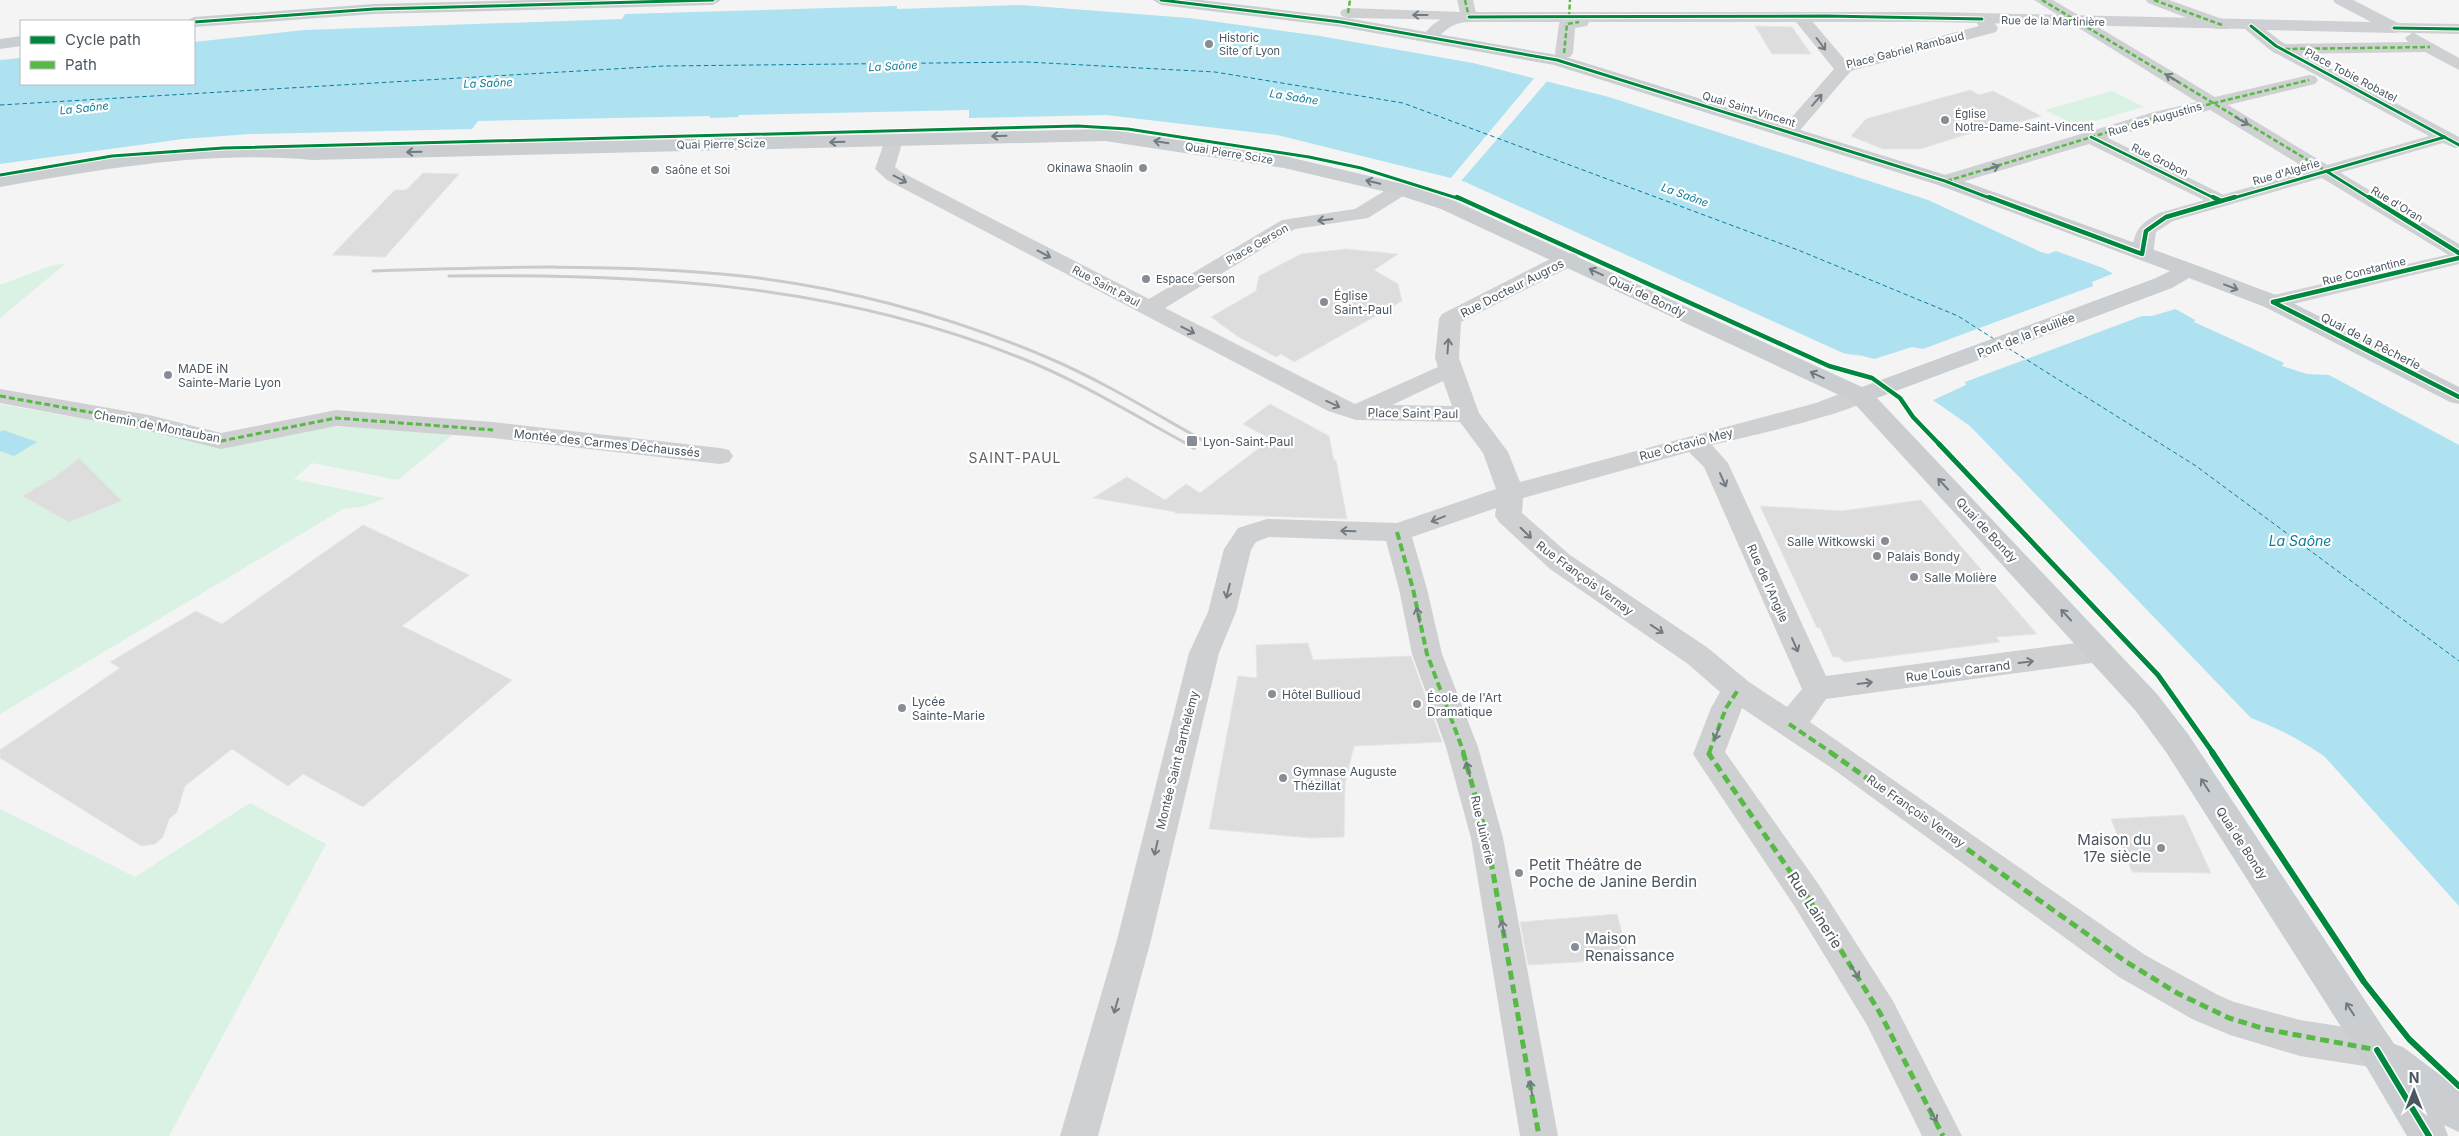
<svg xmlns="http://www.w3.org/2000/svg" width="2459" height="1136" viewBox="0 0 2459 1136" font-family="Inter,sans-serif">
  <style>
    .green { fill: #d9f2e3 }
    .water { fill: #aee2f0 }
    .pier { fill: #f4f4f4 }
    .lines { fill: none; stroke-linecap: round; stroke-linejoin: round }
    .ferry { stroke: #0c7c9b; stroke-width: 1; stroke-dasharray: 4.5 3; stroke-linecap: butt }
    .building { fill: #ddddde; stroke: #e5e6e7 }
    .street { fill: #ced0d2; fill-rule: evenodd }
    .secondary { fill: #ced0d4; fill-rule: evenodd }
    .primary { fill: #caced1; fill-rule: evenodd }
    .rail-far1 { stroke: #c9cacc; stroke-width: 3 }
    .rail { stroke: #c9cacc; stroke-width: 4 }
    .quiet-far3 { stroke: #58b947; stroke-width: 2.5; stroke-dasharray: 5 2.5; stroke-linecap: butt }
    .quiet-far2 { stroke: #58b947; stroke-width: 3; stroke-dasharray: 6 3; stroke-linecap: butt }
    .quiet-far1 { stroke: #58b947; stroke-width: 4; stroke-dasharray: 8 4; stroke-linecap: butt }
    .quiet { stroke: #58b947; stroke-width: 5; stroke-dasharray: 9 5; stroke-linecap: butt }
    .cycleway-far3-casing { stroke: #fff; stroke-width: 5 }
    .cycleway-far2-casing { stroke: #fff; stroke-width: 7 }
    .cycleway-far1-casing { stroke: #fff; stroke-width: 8 }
    .cycleway-casing { stroke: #fff; stroke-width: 9 }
    .cycleway-far3 { stroke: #00873e; stroke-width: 3 }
    .cycleway-far2 { stroke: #00873e; stroke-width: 4.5 }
    .cycleway-far1 { stroke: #00873e; stroke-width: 5 }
    .cycleway { stroke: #00873e; stroke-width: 6 }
    .oneway { stroke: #727b83 }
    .oneway2 { stroke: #707a83 }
    .poi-dot { fill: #868d94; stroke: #fff; stroke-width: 2 }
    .labels { text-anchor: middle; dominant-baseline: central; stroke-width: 4.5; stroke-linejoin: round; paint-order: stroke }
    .far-street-label { font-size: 11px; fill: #4a5661; stroke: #fff }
    .far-poi-label { font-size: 11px; fill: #4a5661; stroke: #fff; text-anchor: start }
    .far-water-label { font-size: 11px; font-style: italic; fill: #0c7c9b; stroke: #fff }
    .street-label { font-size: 12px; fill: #4a5661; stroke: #fff }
    .poi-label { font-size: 12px; fill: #4a5661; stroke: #fff; text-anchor: start }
    .neighbourhood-label { font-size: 14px; letter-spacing: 1px; fill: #5f6368; stroke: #fff }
    .water-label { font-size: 14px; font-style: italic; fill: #0c7c9b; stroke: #fff }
    .near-poi-label { font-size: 15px; fill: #4a5661; stroke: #fff; text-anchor: start }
    .near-street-label { font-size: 15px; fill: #4a5661; stroke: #fff }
  </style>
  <rect width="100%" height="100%" fill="#f4f4f4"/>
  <g class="green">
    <polygon points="2112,91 2144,107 2077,126 2045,110"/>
    <polygon points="65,264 0,318 0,285 53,265"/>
    <polygon points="0,404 156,432 208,445 326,426 425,432 456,432 398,480 312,463 294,479 385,498 366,506 343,509 0,714"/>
    <polygon points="250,803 326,844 169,1136 0,1136 0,809 135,877"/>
  </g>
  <g class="water">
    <path d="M1021 5 1189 18 1320 36 1473 63 1609 97 1928 200 2041 252 2048 254 2056 251 2103 268 2195 320 2194 322 2284 363 2282 366 2307 374 2329 375 2459 445V906L2325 757C2301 740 2278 728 2251 718L1970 426 1874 359 1843 353 1463 181 1277 135 1106 115 969 118V110L739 115 738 117 710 118V116L478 121 472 129 250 134 183 139 0 164V60L21 58V84H194V42L304 30 622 19 625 14 897 6V9Z"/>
    <polygon points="3,430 37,442 14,456 0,451 0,432"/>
  </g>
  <g class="pier">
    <polygon points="1536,76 1549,79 1461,181 1450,179"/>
    <polygon points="2117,272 2179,308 2152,316 2142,316 1965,382 1966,385 1929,402 1873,361 1851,353 1874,359 1912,347 1923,349 2093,286 2092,282"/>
  </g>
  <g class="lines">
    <g class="ferry">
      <polyline points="0,105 664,66 1027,62 1215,72 1403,103 1798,250 1958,316 1994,339"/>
      <polyline points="2008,348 2196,466 2459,661"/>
    </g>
  </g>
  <g class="building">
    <polygon points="1755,26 1792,27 1811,54 1772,54"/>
    <polygon points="1970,90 1979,95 1993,91 2041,116 1991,130 1987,128 1920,149 1883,149 1851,136 1866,119"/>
    <polygon points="423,173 459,174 385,257 332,255 395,190 406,190"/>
    <polygon points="1346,249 1398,254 1374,270 1398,284 1402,301 1294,362 1281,354 1276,357 1237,336 1211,317 1256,291 1259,276 1301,254"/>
    <polygon points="1270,404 1329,436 1334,461 1336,460 1347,519 1174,513 1176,512 1093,498 1127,477 1165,500 1186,484 1200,493 1271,439 1243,424"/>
    <polygon points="79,458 122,501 69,522 22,496 55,477"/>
    <polygon points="1921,500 2037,634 1996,637 2000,642 1844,662 1839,657 1833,657 1820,628 1817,628 1760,506 1841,511"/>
    <polygon points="363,525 469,575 402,626 512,680 363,807 303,774 288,786 232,749 185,786 177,812 169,819 163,837 155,844 141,846 0,758 0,750 120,668 110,662 196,611 222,624"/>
    <polygon points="1308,643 1313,660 1411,656 1442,742 1354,746 1345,783 1344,837 1311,838 1209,829 1238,676 1257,678 1256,645"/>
    <polygon points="2184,815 2211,873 2132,872 2111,819"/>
    <polygon points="1617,914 1629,959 1528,965 1520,922"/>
  </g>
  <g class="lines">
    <g class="street">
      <polygon points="1457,0 1473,0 1477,17 1475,20 1348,18 1342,16 1340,13 1342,10 1348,8 1460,12"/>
      <polygon points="2034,0 2053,0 2215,97 2309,75 2315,76 2318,80 2315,84 2228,105 2459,244 2459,259 2452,257 2210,110 2108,138 2228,197 2231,201 2228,205 2221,207 2214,205 2089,144 1952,185 1945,187 1938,185 1935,181 1938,177 2154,112 2197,102"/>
      <polygon points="2146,0 2169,0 2228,21 2230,25 2228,29 2216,29 2148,3"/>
      <path d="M1800 12 1806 14 1846 61 1979 26 1974 19 1976 16C1987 13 1992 19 1998 28L1996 32 1851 71 1795 136H1781L1779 132 1834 69 1792 17 1794 14Z"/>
      <polygon points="1581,17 1587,18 1589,22 1587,26 1575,28 1573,53 1570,57 1558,57 1555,53 1559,24 1561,20"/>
      <polygon points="2398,23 2459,24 2459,34 2414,33 2459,58 2459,70 2425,52 2280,54 2274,53 2271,49 2274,45 2280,44 2408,42 2405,38 2412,33 2392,32 2390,28 2392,24"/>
      <path d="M894 134 901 136 903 140 895 167 901 172 1149 299 1282 220 1355 209 1394 185 1401 183 1408 185 1411 189 1408 193 1368 218 1295 229 1165 308 1355 404 1438 367 1435 358 1439 319 1442 314 1560 254 1568 253 1576 254 1579 259 1576 264 1461 322 1459 358 1479 413 1508 452 1520 482 1816 403C1833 397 1853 386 1870 391L1873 396C1863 411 1738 439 1712 445L1728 463 1826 676 2099 640 2109 643 2114 651 2109 659 2099 662 1826 699 1810 722 2145 955 2218 995 2234 1002 2300 1020 2377 1032 2390 1037 2396 1050 2390 1063 2377 1068 2300 1056 2230 1035 2192 1019 2119 977 1833 769 1742 708 1725 752 1819 885 1893 1001 1962 1136H1922L1867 1025 1795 907 1693 754 1711 708 1720 692 1688 664 1550 569 1499 522 1495 516 1496 508 1412 537 1427 589 1442 654 1478 747 1503 838 1558 1136H1520L1471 838 1446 747 1412 654 1399 589 1386 541 1269 537 1256 542 1251 550 1236 612 1219 653 1151 940 1098 1136H1060L1117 940 1189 653 1208 612 1224 549 1238 528 1267 519 1397 523 1496 489 1483 453 1460 422 1356 420 1328 411 887 180 875 169 885 140 887 136ZM1443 381 1452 406 1392 405ZM1689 452 1704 467 1802 689 1787 707 1749 682 1708 648 1570 555 1522 513 1523 498Z"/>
      <polygon points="0,389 149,415 221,433 336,410 493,422 720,448 729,450 733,456 729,462 720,464 493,438 336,426 221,449 149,431 0,403"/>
    </g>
    <g class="secondary">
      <path d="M2333 0H2353L2400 24 2402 28 2400 32 2394 33 2266 30 2282 42 2459 137V147L2455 148 2443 143 2173 221 2156 232 2153 254 2149 258 2142 260 2135 258 2131 254C2135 230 2138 225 2159 213L2429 136 2270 50 2245 29 1934 22H1481C1472 22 1461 21 1452 26 1441 31 1439 43 1425 40L1423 36C1435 18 1452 13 1473 12H1934L2371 22 2335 3Z"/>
      <polygon points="2459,252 2459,264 2273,309 2265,307 2262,302 2265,297"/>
    </g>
    <g class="primary">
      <polygon points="530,0 721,0 713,5 374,14 194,27 194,21 186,21 194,17 374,4"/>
      <path d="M1153 0H1201L1341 17 1563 56 1952 177 2196 265 2281 297 2459 387V404L2450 402 2265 307 2189 278 2172 288 1877 398 2157 694 2188 734 2394 1044 2403 1047 2459 1089V1132L2444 1125 2448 1136H2407L2364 1063 2166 752 2135 710 1852 401 1441 209 1395 194 1284 168 1105 141 312 160C209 150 102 169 0 187V175C102 157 209 139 312 148L1105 129 1284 156 1408 185 1455 201 1862 387 2156 278 2170 271 1938 185 1554 65 1341 27 1161 5Z"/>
      <polygon points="21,36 21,46 0,49 0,39"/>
    </g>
    <g class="rail-far1">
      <path d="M373 271C496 267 619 263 742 276 847 288 953 317 1051 359 1104 382 1154 413 1204 441"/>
      <path d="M449 276C648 274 833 283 1021 358 1079 381 1134 415 1189 445"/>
    </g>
    <polyline class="rail" points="1187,444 1194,448"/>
    <g class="quiet-far3">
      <polyline points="1465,0 1469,17"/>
      <polyline points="2042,0 2326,171"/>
      <polyline points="2154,0 2222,25"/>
      <polyline points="1348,13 1350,0"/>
      <polyline points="1569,17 1570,0"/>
      <polyline points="2285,49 2430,47"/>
      <polyline points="1564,53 1567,24 1579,22"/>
      <polyline points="1947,181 2161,116 2309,80"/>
    </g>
    <polyline class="quiet-far2" points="0,396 149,423 221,441 336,418 493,430"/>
    <g class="quiet-far1">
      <polyline points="1397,532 1413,589 1427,654 1464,753"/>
      <polyline points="1789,724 1832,753"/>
      <polyline points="1709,753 1726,708 1738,690"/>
    </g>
    <g class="quiet">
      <polyline points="1463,752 1487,838 1539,1136"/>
      <polyline points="1710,752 1709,754 1807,896 1880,1013 1943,1136"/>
      <polyline points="1830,752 2125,961 2177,993 2229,1018 2265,1029 2377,1050"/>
    </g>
    <g class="cycleway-far3-casing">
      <g id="cycleway-far3">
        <polyline points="1161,0 1341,22 1557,60 1945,181 1992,199"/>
        <polyline points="1469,17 1827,16 1982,19"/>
        <polyline points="194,22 374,9 713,0"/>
        <polyline points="2251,26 2276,46 2459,145"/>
        <polyline points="2394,28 2459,29"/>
        <polyline points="2091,137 2216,199"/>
        <polyline points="2326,171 2371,199"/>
        <polyline points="0,175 112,156 223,148 1078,126 1128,129 1309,157 1361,168 1460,199"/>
        <polyline points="2230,199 2445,137"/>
      </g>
    </g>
    <g class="cycleway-far2-casing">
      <g id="cycleway-far2">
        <polyline points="1457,197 1829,366 1872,378 1900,398 1913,417 1940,445"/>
        <polyline points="1989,197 2142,254 2146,231 2166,217 2235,197"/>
        <polyline points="2213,197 2221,201"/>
        <polyline points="2369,197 2459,253"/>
        <polyline points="2273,302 2459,397"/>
        <polyline points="2273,302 2459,258"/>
      </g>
    </g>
    <g class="cycleway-far1-casing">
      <polyline id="cycleway-far1" points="1939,444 2158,675 2213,753"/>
    </g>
    <g class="cycleway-casing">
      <g id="cycleway">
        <polyline points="2212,752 2364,982 2409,1039 2459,1086"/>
        <polyline points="2377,1050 2429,1136"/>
      </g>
    </g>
    <use href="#cycleway-far3" class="cycleway-far3"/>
    <use href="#cycleway-far2" class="cycleway-far2"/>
    <use href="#cycleway-far1" class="cycleway-far1"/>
    <use href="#cycleway" class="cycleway"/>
  </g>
  <defs><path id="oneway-shaft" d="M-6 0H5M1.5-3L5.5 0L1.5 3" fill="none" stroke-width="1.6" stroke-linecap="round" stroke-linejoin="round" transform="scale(1.25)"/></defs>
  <g class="oneway">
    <use href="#oneway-shaft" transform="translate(1420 15) rotate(-180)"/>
    <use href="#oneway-shaft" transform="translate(1821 44) rotate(53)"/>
    <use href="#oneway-shaft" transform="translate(2172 78) rotate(-149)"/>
    <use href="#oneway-shaft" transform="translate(1817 100) rotate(-49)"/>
    <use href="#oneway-shaft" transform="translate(2242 121) rotate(30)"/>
    <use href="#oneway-shaft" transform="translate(1992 168) rotate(-17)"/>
    <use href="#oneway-shaft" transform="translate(900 179) rotate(28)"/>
    <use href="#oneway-shaft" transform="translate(1325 220) rotate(173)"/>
    <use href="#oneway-shaft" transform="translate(1044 254) rotate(28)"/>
    <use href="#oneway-shaft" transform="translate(1188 330) rotate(27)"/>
    <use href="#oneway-shaft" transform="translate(1448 346) rotate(-86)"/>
    <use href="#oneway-shaft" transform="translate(1333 404) rotate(25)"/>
    <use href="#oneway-shaft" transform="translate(1723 480) rotate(66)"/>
    <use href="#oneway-shaft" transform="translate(1438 519) rotate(158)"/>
    <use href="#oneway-shaft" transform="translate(1348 531) rotate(-178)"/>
    <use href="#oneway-shaft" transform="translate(1526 533) rotate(44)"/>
    <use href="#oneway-shaft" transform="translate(1228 591) rotate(104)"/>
    <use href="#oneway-shaft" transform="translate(1418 615) rotate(-102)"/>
    <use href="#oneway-shaft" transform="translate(1657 629) rotate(34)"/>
    <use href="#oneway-shaft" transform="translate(1795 645) rotate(66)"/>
    <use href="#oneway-shaft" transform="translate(2026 662) rotate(-7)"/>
    <use href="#oneway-shaft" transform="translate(1865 683) rotate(-7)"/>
    <use href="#oneway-shaft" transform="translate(1717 733) rotate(111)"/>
    <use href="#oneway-shaft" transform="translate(1468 769) rotate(-105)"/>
    <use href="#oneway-shaft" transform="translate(1156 848) rotate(103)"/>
    <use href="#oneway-shaft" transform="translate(1503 928) rotate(-100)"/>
    <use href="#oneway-shaft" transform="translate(1855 972) rotate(58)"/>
    <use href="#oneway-shaft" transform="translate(1116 1006) rotate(106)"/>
    <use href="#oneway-shaft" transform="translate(1531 1088) rotate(-100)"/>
    <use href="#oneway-shaft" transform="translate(1933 1115) rotate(63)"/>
  </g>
  <g class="oneway2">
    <use href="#oneway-shaft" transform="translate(999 136) rotate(178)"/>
    <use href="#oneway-shaft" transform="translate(837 142) rotate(178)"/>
    <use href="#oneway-shaft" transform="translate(1161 142) rotate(-171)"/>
    <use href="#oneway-shaft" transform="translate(414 152) rotate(179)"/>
    <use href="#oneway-shaft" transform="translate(1373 182) rotate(-166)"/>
    <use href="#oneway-shaft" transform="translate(1596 272) rotate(-155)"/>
    <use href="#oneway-shaft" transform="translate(2231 287) rotate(21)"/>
    <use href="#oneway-shaft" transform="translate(1817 375) rotate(-155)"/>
    <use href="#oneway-shaft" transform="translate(1943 484) rotate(-133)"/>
    <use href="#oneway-shaft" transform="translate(2066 615) rotate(-133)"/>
    <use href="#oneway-shaft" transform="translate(2205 785) rotate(-123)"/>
    <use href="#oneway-shaft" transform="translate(2350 1009) rotate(-123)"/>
  </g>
  <g class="poi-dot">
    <circle cx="1209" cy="44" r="5"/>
    <circle cx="1945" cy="120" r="5"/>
    <circle cx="1143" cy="168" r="5"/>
    <circle cx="655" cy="170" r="5"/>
    <circle cx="1146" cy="279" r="5"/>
    <circle cx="1324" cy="302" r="5"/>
    <circle cx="168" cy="375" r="5"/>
    <rect x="1186" y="435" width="12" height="12" rx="2.5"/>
    <circle cx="1885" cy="541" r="5"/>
    <circle cx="1877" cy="556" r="5"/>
    <circle cx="1914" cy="577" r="5"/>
    <circle cx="1272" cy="694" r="5"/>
    <circle cx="1417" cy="704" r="5"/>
    <circle cx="902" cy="708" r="5"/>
    <circle cx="1283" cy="778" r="5"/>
    <circle cx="2161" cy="848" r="5"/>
    <circle cx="1519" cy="873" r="5"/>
    <circle cx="1575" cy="947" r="5"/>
  </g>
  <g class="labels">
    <g class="far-street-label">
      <text transform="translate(2053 21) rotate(1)">Rue de la Martinière</text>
      <text transform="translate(1905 50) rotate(-14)">Place Gabriel Rambaud</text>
      <text transform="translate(2351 75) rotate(28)">Place Tobie Robatel</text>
      <text transform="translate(1749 109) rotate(17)">Quai Saint-Vincent</text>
      <text transform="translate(2155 119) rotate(-16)">Rue des Augustins</text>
      <text transform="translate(721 144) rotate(-1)">Quai Pierre Scize</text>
      <text transform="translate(1229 153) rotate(9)">Quai Pierre Scize</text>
      <text transform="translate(2160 160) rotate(26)">Rue Grobon</text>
      <text transform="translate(2286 172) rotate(-16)">Rue d'Algérie</text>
      <text transform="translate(2397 204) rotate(31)">Rue d'Oran</text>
      <text transform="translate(1257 244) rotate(-30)">Place Gerson</text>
      <text transform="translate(2364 271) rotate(-14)">Rue Constantine</text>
      <text transform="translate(1106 286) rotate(28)">Rue Saint Paul</text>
    </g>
    <g class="far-poi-label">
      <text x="1219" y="38">Historic<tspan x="1219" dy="13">Site of Lyon</tspan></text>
      <text x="1955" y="114">Église<tspan x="1955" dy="13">Notre-Dame-Saint-Vincent</tspan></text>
      <text x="1133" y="168" text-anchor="end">Okinawa Shaolin</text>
      <text x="665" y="170">Saône et Soi</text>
      <text x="1156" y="279">Espace Gerson</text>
    </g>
    <g class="far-water-label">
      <text transform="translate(893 66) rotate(-3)">La Saône</text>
      <text transform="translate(488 83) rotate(-2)">La Saône</text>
      <text transform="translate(1294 97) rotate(9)">La Saône</text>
      <text transform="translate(84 108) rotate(-6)">La Saône</text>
      <text transform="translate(1685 195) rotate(20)">La Saône</text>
    </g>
    <g class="street-label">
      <text transform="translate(1512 288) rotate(-27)">Rue Docteur Augros</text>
      <text transform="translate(1647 296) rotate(25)">Quai de Bondy</text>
      <text transform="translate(2026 335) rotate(-21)">Pont de la Feuillée</text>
      <text transform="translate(2371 341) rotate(27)">Quai de la Pêcherie</text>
      <text transform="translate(1413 413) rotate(1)">Place Saint Paul</text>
      <text transform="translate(157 426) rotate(11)">Chemin de Montauban</text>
      <text transform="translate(607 443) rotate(6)">Montée des Carmes Déchaussés</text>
      <text transform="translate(1686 444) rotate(-15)">Rue Octavio Mey</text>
      <text transform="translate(1987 530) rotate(47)">Quai de Bondy</text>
      <text transform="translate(1585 578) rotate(36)">Rue François Vernay</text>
      <text transform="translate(1768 583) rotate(66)">Rue de l'Angile</text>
      <text transform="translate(1958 671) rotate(-7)">Rue Louis Carrand</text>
      <text transform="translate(1177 760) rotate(-76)">Montée Saint Barthélémy</text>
      <text transform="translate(1916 811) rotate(35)">Rue François Vernay</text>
      <text transform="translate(1483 830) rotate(77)">Rue Juiverie</text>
      <text transform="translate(2242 843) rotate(57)">Quai de Bondy</text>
    </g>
    <g class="poi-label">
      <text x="1334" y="295">Église<tspan x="1334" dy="14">Saint-Paul</tspan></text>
      <text x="178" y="368">MADE iN<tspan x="178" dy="14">Sainte-Marie Lyon</tspan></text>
      <text x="1203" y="441">Lyon-Saint-Paul</text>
      <text x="1875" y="541" text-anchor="end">Salle Witkowski</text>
      <text x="1887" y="556">Palais Bondy</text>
      <text x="1924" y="577">Salle Molière</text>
      <text x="1282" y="694">Hôtel Bullioud</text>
      <text x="1427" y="697">École de l'Art<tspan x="1427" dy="14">Dramatique</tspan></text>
      <text x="912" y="701">Lycée<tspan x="912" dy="14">Sainte-Marie</tspan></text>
      <text x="1293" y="771">Gymnase Auguste<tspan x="1293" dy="14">Thézillat</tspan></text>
    </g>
    <g class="neighbourhood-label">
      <text x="1015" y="457">SAINT-PAUL</text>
    </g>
    <g class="water-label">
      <text x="2300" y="540">La Saône</text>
    </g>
    <g class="near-poi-label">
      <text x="2151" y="839" text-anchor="end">Maison du<tspan x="2151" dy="17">17e siècle</tspan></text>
      <text x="1529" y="864">Petit Théâtre de<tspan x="1529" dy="17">Poche de Janine Berdin</tspan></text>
      <text x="1585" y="938">Maison<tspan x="1585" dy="17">Renaissance</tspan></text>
    </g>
    <g class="near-street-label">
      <text transform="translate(1815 910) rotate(57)">Rue Lainerie</text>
    </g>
  </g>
  <rect x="20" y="20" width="175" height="65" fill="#ffffff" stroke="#b7bbc0"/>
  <rect x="30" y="36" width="25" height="8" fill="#00873e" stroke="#b7bbc0"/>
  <text x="65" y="45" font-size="15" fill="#4a5661">Cycle path</text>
  <rect x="30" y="61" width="25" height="8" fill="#58b947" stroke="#b7bbc0"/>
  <text x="65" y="70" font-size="15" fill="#4a5661">Path</text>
  <g transform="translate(2414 1091)" stroke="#ffffff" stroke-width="4" paint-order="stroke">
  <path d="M0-4L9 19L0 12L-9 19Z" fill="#4a5661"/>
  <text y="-8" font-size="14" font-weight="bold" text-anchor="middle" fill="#4a5661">N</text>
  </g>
</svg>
